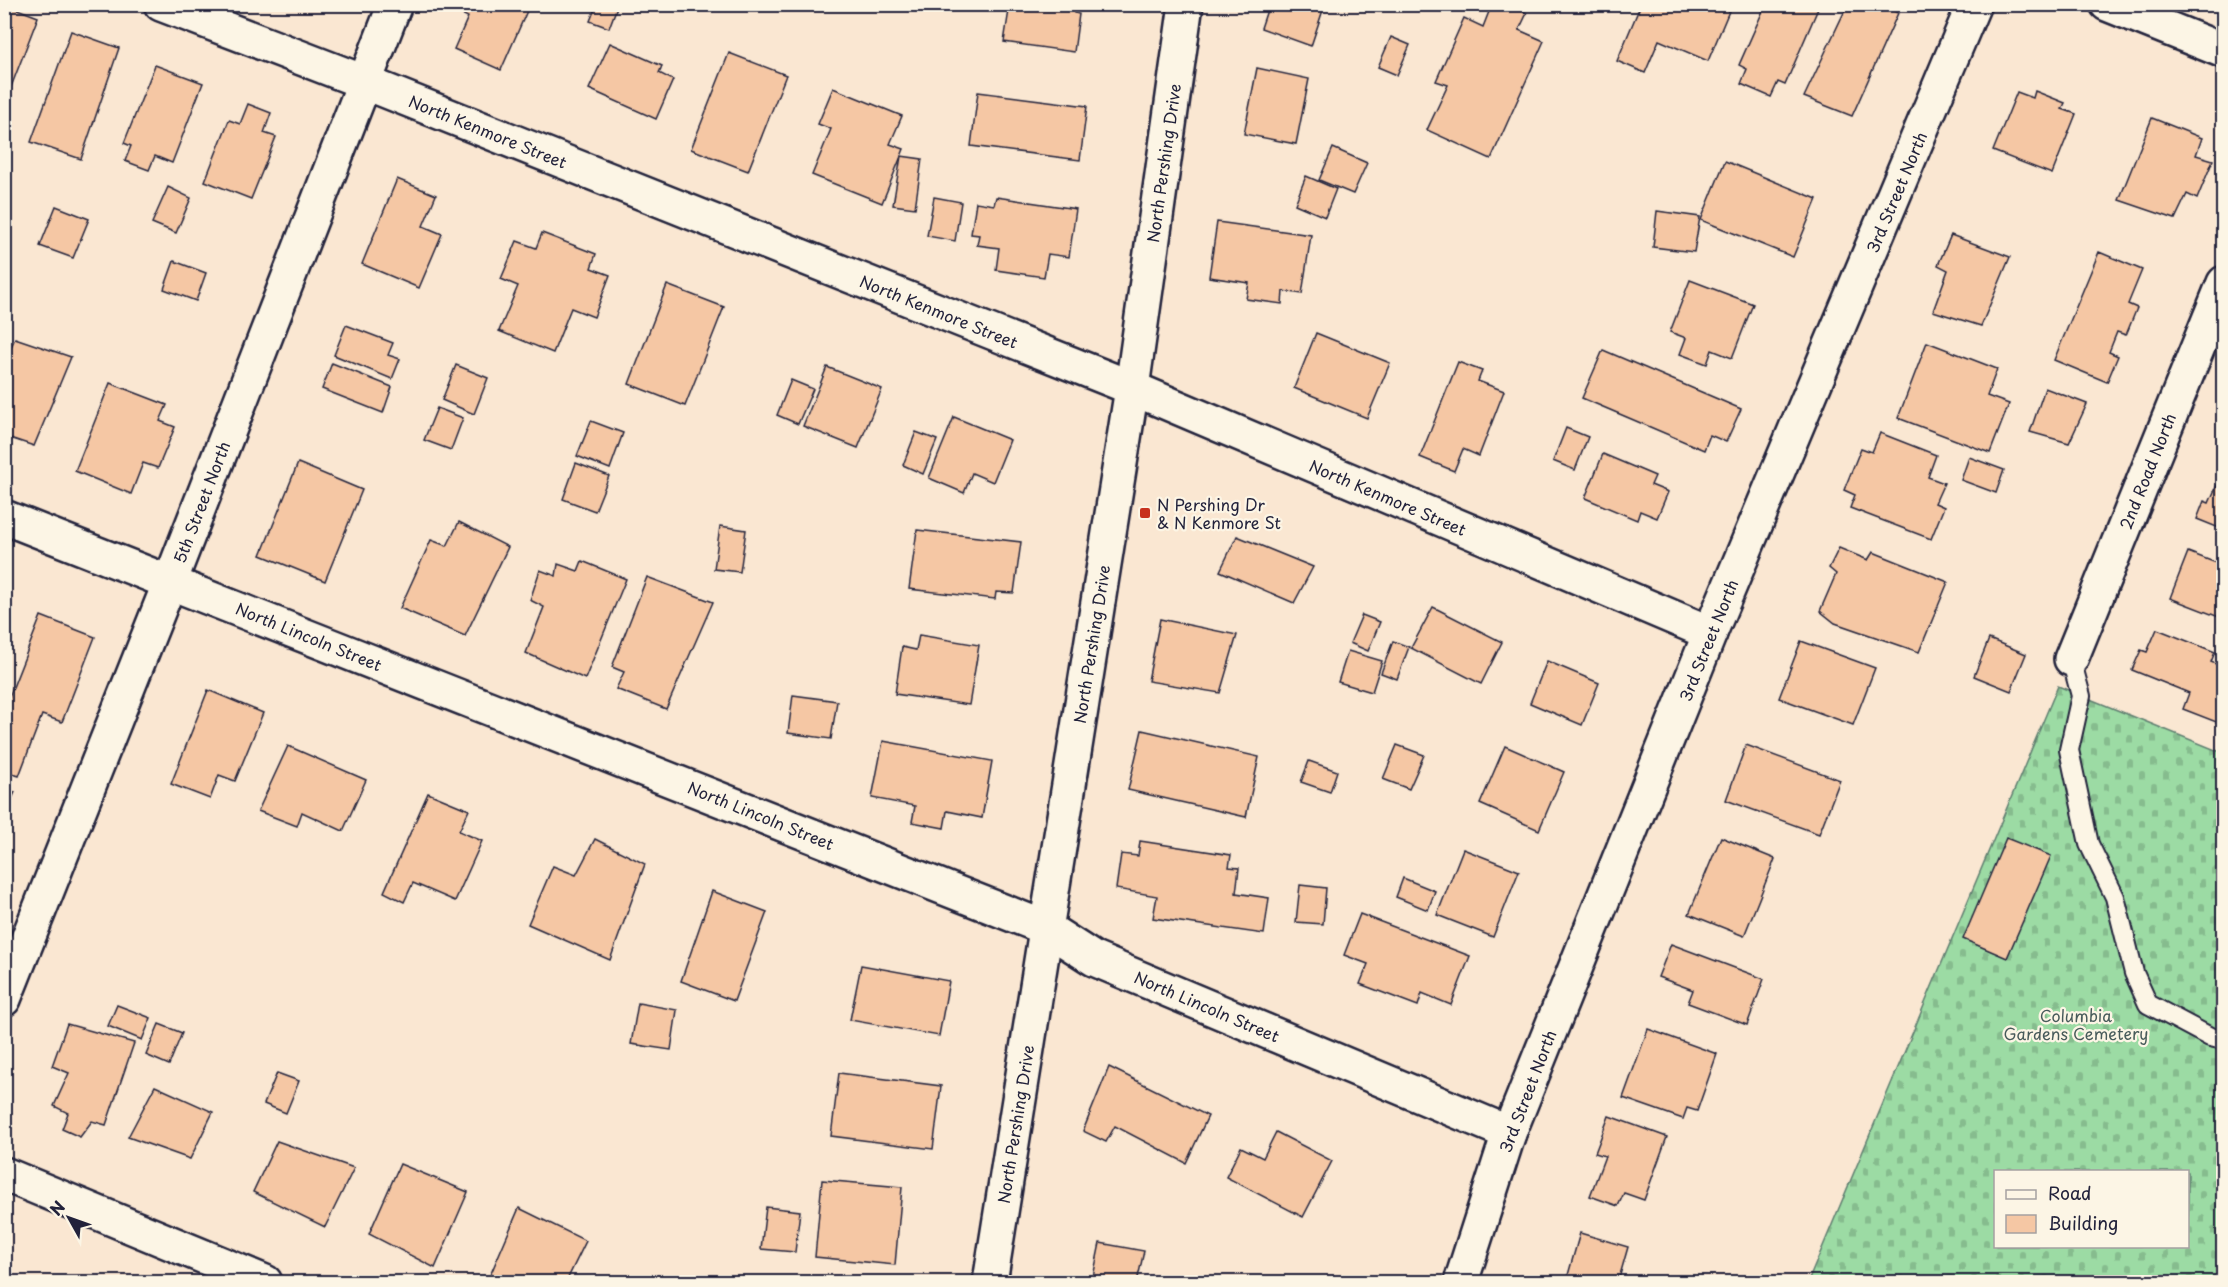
<svg xmlns="http://www.w3.org/2000/svg" width="2228" height="1287" viewBox="0 0 2228 1287" font-family="'Playpen Sans',sans-serif">
  <style>
    .cemetery { fill: url(#cemetery-stones); stroke: #5f7e70; stroke-width: 1.5; fill-rule: evenodd }
    .building { fill: #f5c7a4; stroke: #22223b; stroke-width: 1.5 }
    .lines { fill: none; stroke-linecap: round; stroke-linejoin: round }
    .service-casing { stroke: #22223b; stroke-width: 22 }
    .minor-casing { stroke: #22223b; stroke-width: 38 }
    .tertiary-casing { stroke: #22223b; stroke-width: 38 }
    .service { stroke: #fcf5e5; stroke-width: 18 }
    .minor { stroke: #fcf5e5; stroke-width: 33 }
    .tertiary { stroke: #fcf5e5; stroke-width: 33 }
    .poi-dot { fill: #c8321e; stroke: #fcf5e5; stroke-width: 2 }
    .labels { text-anchor: middle; dominant-baseline: central; stroke-width: 4.5; stroke-linejoin: round; paint-order: stroke }
    .street-label { font-size: 16px; fill: #22223b; stroke: #fcf5e5 }
    .poi-label { font-size: 16px; fill: #22223b; stroke: #fcf5e5; text-anchor: start }
    .park-label { font-size: 16px; fill: #475a5a; stroke: #fcf5e5 }
  </style>
  <defs>
    <pattern id="cemetery-stones" width="16" height="16" patternUnits="userSpaceOnUse" patternTransform="scale(1.5)"><rect width="16" height="16" fill="#9cdba4"/><path d="M2 7V4a2 2 0 0 1 4 0v3zM10 15v-3a2 2 0 0 1 4 0v3z" fill="#86bc8e"/></pattern>
  </defs>
  <rect width="100%" height="100%" fill="#fae7d2"/>
  <filter id="ink" filterUnits="userSpaceOnUse"><feTurbulence type="fractalNoise" baseFrequency=".0167" numOctaves="2"/><feDisplacementMap in="SourceGraphic" scale="12" xChannelSelector="R" yChannelSelector="G"/><feConvolveMatrix kernelMatrix="1 2 1 2 8 2 1 2 1" color-interpolation-filters="sRGB"/></filter>
  <g filter="url(#ink)">
    <path class="cemetery" d="M2058 686 2223 753V1282H1808ZM1996 1172H2188V1246H1996Z"/>
    <g class="building">
      <polygon points="4,4 38,17 4,105"/>
      <polygon points="453,4 530,4 501,70 454,49 468,17 451,9"/>
      <polygon points="597,4 618,4 609,28 590,21"/>
      <polygon points="1010,4 1075,4 1074,13 1079,14 1074,52 1004,42"/>
      <polygon points="1269,4 1325,4 1311,46 1261,28"/>
      <polygon points="1492,4 1508,4 1527,13 1519,30 1544,41 1491,159 1427,130 1448,85 1436,81 1464,18 1483,27"/>
      <polygon points="1641,4 1732,4 1708,61 1659,40 1645,73 1617,61"/>
      <polygon points="1766,4 1820,4 1785,85 1778,82 1771,97 1741,84 1747,69 1739,65"/>
      <polygon points="1848,4 1880,4 1898,13 1852,116 1804,97"/>
      <polygon points="71,31 119,48 81,159 31,142"/>
      <polygon points="1391,37 1410,45 1397,75 1378,67"/>
      <polygon points="610,43 662,66 659,73 673,80 656,119 589,89"/>
      <polygon points="729,53 786,75 748,171 691,149"/>
      <polygon points="155,65 203,83 172,163 155,156 149,170 125,161 131,146 124,143"/>
      <polygon points="1257,68 1309,79 1296,144 1244,134"/>
      <polygon points="833,88 902,116 890,144 904,149 882,203 812,175 831,129 818,124"/>
      <polygon points="2035,91 2065,103 2062,109 2076,114 2052,174 1993,151 2017,92 2033,98"/>
      <polygon points="978,92 1087,106 1080,160 971,146"/>
      <polygon points="248,104 271,113 264,133 276,137 251,199 205,181 229,120 240,124"/>
      <polygon points="2152,118 2202,138 2196,155 2213,160 2197,199 2187,194 2175,219 2119,200"/>
      <polygon points="1333,148 1367,163 1353,194 1319,180"/>
      <polygon points="901,156 922,159 915,208 893,205"/>
      <polygon points="1725,161 1817,199 1793,257 1701,220"/>
      <polygon points="1306,176 1336,189 1325,217 1295,204"/>
      <polygon points="397,179 436,195 423,226 442,234 419,288 362,264"/>
      <polygon points="168,187 191,198 176,233 152,223"/>
      <polygon points="934,197 961,202 955,241 927,236"/>
      <polygon points="996,197 1076,209 1069,257 1048,254 1044,277 996,270 999,248 977,245 979,235 971,234 976,202 994,205"/>
      <polygon points="56,206 89,219 73,258 40,246"/>
      <polygon points="1657,211 1700,217 1694,252 1653,247"/>
      <polygon points="1217,222 1311,235 1302,294 1283,291 1282,304 1246,299 1249,283 1209,277"/>
      <polygon points="542,233 596,254 591,268 610,275 594,317 571,308 553,353 499,331 518,286 501,279 517,241 536,248"/>
      <polygon points="1951,235 2010,257 1981,326 1933,311 1948,270 1938,265"/>
      <polygon points="2099,252 2142,270 2128,304 2137,308 2126,335 2117,332 2109,352 2118,356 2107,382 2054,360"/>
      <polygon points="174,261 206,273 196,301 164,289"/>
      <polygon points="1690,280 1753,304 1732,358 1712,350 1707,364 1680,354 1686,338 1670,332"/>
      <polygon points="667,285 724,307 685,406 629,384"/>
      <polygon points="346,325 393,343 388,355 400,359 392,379 334,355"/>
      <polygon points="1316,333 1390,363 1367,418 1294,388"/>
      <polygon points="15,338 71,357 34,446 4,436 4,363"/>
      <polygon points="1927,342 1997,369 1987,396 2009,404 1990,453 1898,418"/>
      <polygon points="1603,350 1741,409 1726,442 1710,435 1704,450 1582,398"/>
      <polygon points="1458,362 1482,371 1478,381 1504,391 1479,456 1463,449 1454,471 1420,457"/>
      <polygon points="332,363 392,387 383,413 322,389"/>
      <polygon points="456,365 488,378 474,414 442,400"/>
      <polygon points="827,367 882,389 858,448 803,426"/>
      <polygon points="791,380 813,389 798,424 777,415"/>
      <polygon points="110,383 167,405 160,421 175,427 158,468 143,463 131,494 75,471"/>
      <polygon points="2045,388 2087,404 2069,443 2030,432"/>
      <polygon points="437,408 463,418 451,450 424,440"/>
      <polygon points="954,417 1010,440 993,482 972,473 964,493 929,478"/>
      <polygon points="591,421 623,433 610,469 577,456"/>
      <polygon points="1566,428 1588,437 1575,470 1553,461"/>
      <polygon points="916,432 937,440 923,474 903,465"/>
      <polygon points="1880,433 1936,455 1928,477 1944,483 1935,503 1944,507 1931,539 1850,508 1855,495 1844,490 1861,448 1872,452"/>
      <polygon points="1603,454 1655,476 1651,485 1668,492 1657,518 1640,511 1637,520 1585,498"/>
      <polygon points="1969,457 2004,470 1996,493 1961,480"/>
      <polygon points="298,463 362,490 325,581 261,555"/>
      <polygon points="576,463 609,476 595,511 563,499"/>
      <polygon points="2221,476 2224,478 2224,530 2197,519 2204,501 2209,503"/>
      <polygon points="459,522 508,547 465,636 400,608 431,540 447,546"/>
      <polygon points="720,526 746,530 740,572 714,569"/>
      <polygon points="917,530 1021,542 1014,593 996,592 995,599 909,589"/>
      <polygon points="1237,536 1313,567 1294,603 1220,571"/>
      <polygon points="1839,548 1868,560 1873,552 1948,582 1919,652 1835,623 1820,611 1836,574 1829,568"/>
      <polygon points="2188,552 2224,566 2224,619 2170,598"/>
      <polygon points="582,561 626,579 585,679 526,653 544,607 530,600 540,570 556,576 558,564 578,571"/>
      <polygon points="647,577 713,602 666,709 616,689 624,672 612,667"/>
      <polygon points="1433,607 1502,642 1481,684 1411,648"/>
      <polygon points="1362,615 1380,622 1368,651 1350,643"/>
      <polygon points="41,616 95,637 62,722 42,715 19,776 4,771 4,710"/>
      <polygon points="1160,619 1237,635 1220,693 1148,681"/>
      <polygon points="2157,629 2215,652 2211,662 2224,667 2224,725 2183,709 2189,693 2132,670 2141,650 2147,652"/>
      <polygon points="919,635 979,645 969,705 895,694 902,647 916,650"/>
      <polygon points="1989,639 2026,654 2011,691 1974,676"/>
      <polygon points="1393,641 1409,647 1397,679 1381,673"/>
      <polygon points="1801,641 1875,668 1853,725 1779,698"/>
      <polygon points="1348,651 1382,661 1372,692 1338,682"/>
      <polygon points="1547,661 1599,683 1582,725 1530,703"/>
      <polygon points="208,690 263,713 235,781 219,775 210,799 171,784"/>
      <polygon points="793,695 837,701 831,739 788,733"/>
      <polygon points="1142,730 1259,757 1246,817 1128,790"/>
      <polygon points="883,741 992,761 982,818 947,811 944,828 912,822 915,806 872,798"/>
      <polygon points="1397,745 1424,755 1409,789 1383,779"/>
      <polygon points="1746,745 1840,780 1819,834 1726,800"/>
      <polygon points="288,746 366,780 343,831 302,812 297,826 258,811"/>
      <polygon points="1505,746 1564,772 1539,830 1480,804"/>
      <polygon points="1309,761 1337,771 1330,792 1301,782"/>
      <polygon points="4,787 15,792 4,816"/>
      <polygon points="428,793 469,810 459,831 482,841 455,901 413,883 404,902 384,892"/>
      <polygon points="1721,837 1775,859 1744,936 1689,914"/>
      <polygon points="2006,838 2051,856 2007,958 1963,939"/>
      <polygon points="595,839 645,864 610,960 528,924 553,866 576,875"/>
      <polygon points="1140,841 1231,855 1229,867 1239,868 1236,893 1269,898 1264,934 1153,918 1157,896 1116,889 1121,854 1138,856"/>
      <polygon points="1463,849 1519,871 1493,937 1437,915"/>
      <polygon points="1403,878 1435,891 1428,910 1396,897"/>
      <polygon points="1300,885 1326,888 1323,924 1296,922"/>
      <polygon points="712,891 767,912 734,1001 681,981"/>
      <polygon points="1360,914 1470,956 1451,1005 1422,993 1418,1006 1360,984 1368,964 1344,955"/>
      <polygon points="1671,944 1764,979 1747,1025 1688,1003 1693,990 1658,977"/>
      <polygon points="861,965 949,981 939,1036 850,1020"/>
      <polygon points="638,1003 677,1010 671,1050 631,1044"/>
      <polygon points="117,1005 151,1018 142,1040 108,1026"/>
      <polygon points="67,1024 134,1043 106,1125 92,1121 80,1137 62,1129 68,1113 54,1106 69,1073 52,1066"/>
      <polygon points="159,1024 182,1033 169,1065 146,1055"/>
      <polygon points="1648,1029 1717,1054 1697,1111 1687,1108 1683,1119 1623,1098"/>
      <polygon points="1109,1067 1208,1116 1186,1163 1115,1126 1106,1142 1083,1131"/>
      <polygon points="277,1073 299,1081 286,1113 264,1104"/>
      <polygon points="839,1073 941,1086 933,1149 831,1136"/>
      <polygon points="155,1086 213,1112 190,1159 128,1137"/>
      <polygon points="1609,1116 1667,1137 1644,1200 1624,1193 1618,1206 1590,1196 1605,1156 1595,1153"/>
      <polygon points="1276,1132 1332,1161 1303,1217 1226,1177 1241,1147 1263,1158"/>
      <polygon points="277,1141 354,1168 325,1227 253,1192"/>
      <polygon points="400,1164 468,1192 435,1268 369,1234"/>
      <polygon points="822,1180 902,1187 895,1265 815,1257"/>
      <polygon points="766,1207 800,1211 795,1252 761,1249"/>
      <polygon points="519,1208 586,1241 566,1282 501,1282 489,1278"/>
      <polygon points="1580,1233 1628,1247 1618,1282 1566,1282"/>
      <polygon points="1100,1243 1144,1251 1137,1282 1092,1282"/>
    </g>
    <g class="lines">
      <g class="service-casing">
        <polyline id="service" points="2071,659 2081,696 2069,750 2089,844 2115,897 2134,973 2148,1004 2210,1037 2224,1040"/>
      </g>
      <g class="minor-casing">
        <g id="minor">
          <polyline points="161,4 364,82 1132,388 1710,633"/>
          <polyline points="2107,4 2224,51"/>
          <polyline points="4,517 1046,928 1094,959 1509,1133"/>
          <polyline points="2071,659 2224,283"/>
          <polyline points="4,999 170,582 395,4"/>
          <polyline points="4,1174 265,1282"/>
          <polyline points="1461,1282 1509,1133 1710,633 1974,4"/>
        </g>
      </g>
      <g class="tertiary-casing">
        <polyline id="tertiary" points="990,1282 1132,388 1186,4"/>
      </g>
      <use href="#service" class="service"/>
      <use href="#minor" class="minor"/>
      <use href="#tertiary" class="tertiary"/>
    </g>
  </g>
  <rect class="poi-dot" x="1139" y="507" width="12" height="12" rx="3"/>
  <g class="labels">
    <g class="street-label">
      <text transform="translate(488 131) rotate(22)">North Kenmore Street</text>
      <text transform="translate(1163 163) rotate(-82)">North Pershing Drive</text>
      <text transform="translate(1896 192) rotate(-67)">3rd Street North</text>
      <text transform="translate(939 311) rotate(22)">North Kenmore Street</text>
      <text transform="translate(2147 471) rotate(-68)">2nd Road North</text>
      <text transform="translate(1388 497) rotate(23)">North Kenmore Street</text>
      <text transform="translate(201 502) rotate(-69)">5th Street North</text>
      <text transform="translate(309 636) rotate(22)">North Lincoln Street</text>
      <text transform="translate(1708 640) rotate(-68)">3rd Street North</text>
      <text transform="translate(1091 644) rotate(-81)">North Pershing Drive</text>
      <text transform="translate(761 815) rotate(22)">North Lincoln Street</text>
      <text transform="translate(1207 1006) rotate(23)">North Lincoln Street</text>
      <text transform="translate(1527 1091) rotate(-69)">3rd Street North</text>
      <text transform="translate(1015 1124) rotate(-81)">North Pershing Drive</text>
    </g>
    <g class="poi-label">
      <text x="1157" y="504">N Pershing Dr<tspan x="1157" dy="18">&amp; N Kenmore St</tspan></text>
    </g>
    <g class="park-label">
      <text x="2076" y="1015">Columbia<tspan x="2076" dy="18">Gardens Cemetery</tspan></text>
    </g>
  </g>
  <rect width="2228" height="1287" fill="none" stroke="#fcf5e5" stroke-width="24"/>
  <rect x="12" y="12" width="2204" height="1263" fill="none" stroke="#22223b" stroke-width="2" filter="url(#ink)"/>
  <rect x="1994" y="1170" width="195" height="78" fill="#fcf5e5" stroke="#a5a1a1" stroke-width="1.5"/>
  <rect x="2006" y="1190" width="30" height="9" fill="#fcf5e5" stroke="#a5a1a1" stroke-width="1.5"/>
  <text x="2048" y="1200" font-size="18" fill="#22223b">Road</text>
  <rect x="2006" y="1215" width="30" height="18" fill="#f5c7a4" stroke="#a5a1a1" stroke-width="1.5"/>
  <text x="2048" y="1230" font-size="18" fill="#22223b">Building</text>
  <g transform="translate(69 1218) rotate(310)" stroke="#fcf5e5" stroke-width="4.5" paint-order="stroke">
  <path d="M0-4.5L10 22L0 15L-10 22Z" fill="#22223b"/>
  <text y="-9" font-size="16" font-weight="bold" text-anchor="middle" fill="#22223b">N</text>
  </g>
</svg>
